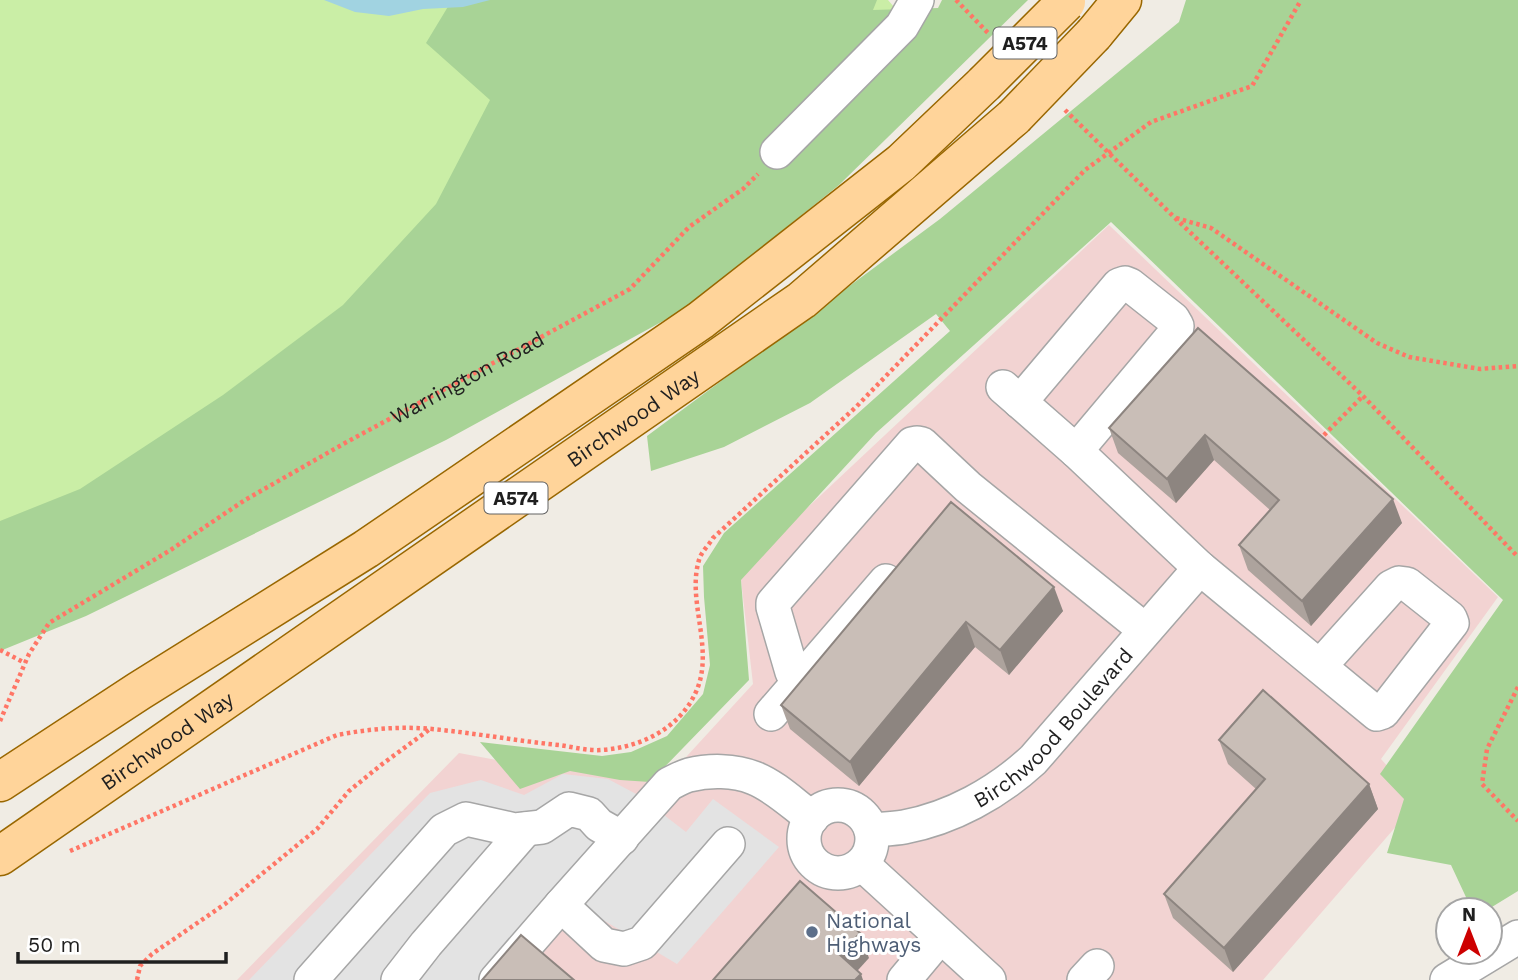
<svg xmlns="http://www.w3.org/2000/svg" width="1518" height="980" viewBox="0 0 1518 980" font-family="'Work Sans',sans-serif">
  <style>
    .commercial { fill: #f2d3d2 }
    .grass { fill: #caeea6 }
    .forest { fill: #a8d396 }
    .parking { fill: #e3e3e3 }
    .water { fill: #a1d3e1 }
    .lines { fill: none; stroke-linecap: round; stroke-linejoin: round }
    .minor-casing { stroke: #a6a6a6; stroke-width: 36 }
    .major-casing { stroke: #996700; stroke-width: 41 }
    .path { stroke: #ff7666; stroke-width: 4.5; stroke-dasharray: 3.5 3.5; stroke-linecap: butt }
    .minor { stroke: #fff; stroke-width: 33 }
    .major { stroke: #ffd49a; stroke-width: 38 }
    .major-bridge-casing { stroke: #996700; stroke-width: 41; stroke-linecap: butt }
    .major-bridge { stroke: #ffd49a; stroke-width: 38 }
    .wall { fill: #ada39d }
    .shaded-wall { fill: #8d8580 }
    .building { fill: #c9beb7; stroke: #8d8580; stroke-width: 2 }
    .service-dot { fill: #5c6f8a; stroke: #fff; stroke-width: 2.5 }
    .labels { text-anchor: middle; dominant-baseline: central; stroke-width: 6; stroke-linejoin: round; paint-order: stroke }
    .shield { fill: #fff; stroke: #626262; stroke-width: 2 }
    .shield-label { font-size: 19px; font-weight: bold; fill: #1f1f1f }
    .street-label { font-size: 21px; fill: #1f1f1f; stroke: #fff }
    .service-label { font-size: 21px; fill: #4e5e75; stroke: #fff; text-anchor: start }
  </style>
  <rect width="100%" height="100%" fill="#f0ece4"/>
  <polygon class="commercial" points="1109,225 1498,597 1381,759 1418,801 1263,980 237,980 459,753 544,769 676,768 753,684 740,571"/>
  <polygon class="grass" points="0,0 888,0 894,7 808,104 0,640"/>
  <g class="forest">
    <polygon points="452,0 877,0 873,10 938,8 942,0 1028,0 839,185 685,309 446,440 86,616 0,651 0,521 80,489 223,395 343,305 436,204 490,100 426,43"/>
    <polygon points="1186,0 1518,0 1518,891 1487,910 1472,910 1451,865 1387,853 1404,799 1380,774 1503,600 1111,222 876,433 741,580 749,680 650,782 620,780 570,771 520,789 480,742 602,756 631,752 667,736 703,694 710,665 704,597 703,566 724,533 950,331 936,314 810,403 724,447 651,471 647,436 940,219 1179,22"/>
  </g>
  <polygon class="parking" points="563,774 608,779 638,795 686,832 713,799 779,847 677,964 583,908 530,959 512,980 249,980 430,793 481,780 524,795"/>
  <polygon class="water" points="324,0 490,0 463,7 423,9 389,16 355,12"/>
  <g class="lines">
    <g class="minor-casing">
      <g id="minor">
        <polyline points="777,152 902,26 917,0"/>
        <polyline points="1003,387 1076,451 1200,568 1377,714 1383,712 1452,623 1450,618 1407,584 1399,583 1391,587 1320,666"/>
        <polyline points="1020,402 1119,285 1125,283 1130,285 1173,319 1177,326 1176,332 1076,451"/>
        <polyline points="803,676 792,672 773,607 773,603 912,444 917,443 922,444 968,487 1145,630"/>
        <polyline points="771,714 886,581"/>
        <circle cx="838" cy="839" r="34"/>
        <path id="s2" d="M871 830C882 829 893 829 904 827 952 818 997 793 1033 760L1200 568"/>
        <polyline points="862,864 989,980"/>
        <path d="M561 905 669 784C675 781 682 777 689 775 709 770 734 770 754 778 775 786 794 805 812 818"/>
        <polyline points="311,980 444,830 466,819 515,830 542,827 569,809 589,814 599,825 622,838"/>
        <polyline points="398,980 426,944 526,829"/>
        <polyline points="496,980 561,905 604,945 624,949 642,943 728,844"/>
        <polyline points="904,980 940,937"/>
        <polyline points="1084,980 1097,966"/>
        <polyline points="1447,980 1518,937"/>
      </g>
    </g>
    <g class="major-casing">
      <g id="major">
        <polyline points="1094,34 1122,0"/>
        <polyline points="0,782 139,691 366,549 701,320 901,163 984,84"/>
        <path id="s3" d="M0 856 802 300 1014 117"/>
      </g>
    </g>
    <g class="path">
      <polyline points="956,0 990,35"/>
      <polyline points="1065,110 1175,218 1363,396 1518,557"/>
      <polyline points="1176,218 1211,228 1377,343 1409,357 1480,369 1518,366"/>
      <polyline points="1319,440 1363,396"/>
      <polyline points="0,650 25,663"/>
      <polyline points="1518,687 1487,749 1482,784 1518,821"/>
      <path id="s1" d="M0 721 29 654 49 623 169 551 245 500 345 443 630 289 689 227 743 189 758 174"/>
      <path d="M70 851 337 735C369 729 400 726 432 729 475 733 517 741 559 745 573 747 588 751 601 750 638 748 677 730 694 696 717 652 686 603 699 560 701 552 709 545 713 538L856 407 1085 170 1151 122 1252 86 1301 0"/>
      <polyline points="137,980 140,966 152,954 225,904 317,829 349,791 381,765 430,729"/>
    </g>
    <use href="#minor" class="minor"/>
    <use href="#major" class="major"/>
    <g class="major-bridge-casing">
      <g id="major-bridge">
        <polyline points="984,84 1066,2"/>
        <polyline points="1014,117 1094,34"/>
      </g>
    </g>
    <use href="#major-bridge" class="major-bridge"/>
  </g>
  <g class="wall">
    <polygon points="1198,328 1402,523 1311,626 1248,570 1239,545 1270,510 1214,460 1176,503 1118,453 1109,428"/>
    <polygon points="951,502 1063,611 1009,675 975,647 859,786 790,729 781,705"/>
    <polygon points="1219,740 1369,784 1378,809 1233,972 1173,918 1164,894 1256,789 1228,764"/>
  </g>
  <g class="shaded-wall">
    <polygon points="1205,435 1214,460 1176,503 1167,479"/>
    <polygon points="1393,499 1402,523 1311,626 1302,601"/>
    <polygon points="1054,587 1063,611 1009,675 1000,650"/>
    <polygon points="966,622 975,647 859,786 850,762"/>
    <polygon points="1369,784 1378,809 1233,972 1224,948"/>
    <polygon points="860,933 869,958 849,980 840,955"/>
    <polygon points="861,974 863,980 855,980"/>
  </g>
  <g class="building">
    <polygon points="1198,328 1393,499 1302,601 1239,545 1279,500 1205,435 1167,479 1109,428"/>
    <polygon points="951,502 1054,587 1000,650 966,622 850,762 781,705"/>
    <polygon points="1263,690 1369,784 1224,948 1164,894 1265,779 1219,740"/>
    <polygon points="800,881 860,933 840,955 861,974 855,980 713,980"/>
    <polygon points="521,935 574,980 482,980"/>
  </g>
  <circle class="service-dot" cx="812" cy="932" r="7"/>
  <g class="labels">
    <g class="shield">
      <rect x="993.5" y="27.5" width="63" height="31" rx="5"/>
      <rect x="484.5" y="482.5" width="63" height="31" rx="5"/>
    </g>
    <g class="shield-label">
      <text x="1025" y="43">A574</text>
      <text x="516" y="498">A574</text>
    </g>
    <g class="street-label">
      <text stroke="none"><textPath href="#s1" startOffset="595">Warrington Road</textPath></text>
      <text stroke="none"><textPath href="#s3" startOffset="770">Birchwood Way</textPath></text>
      <text stroke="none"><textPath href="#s2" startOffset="217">Birchwood Boulevard</textPath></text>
      <text stroke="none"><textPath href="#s3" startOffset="203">Birchwood Way</textPath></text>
    </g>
    <g class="service-label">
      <text x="826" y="920">National<tspan x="826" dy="24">Highways</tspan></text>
    </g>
  </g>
  <g transform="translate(1469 931)"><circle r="33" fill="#ffffff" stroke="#a5a5a5" stroke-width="2"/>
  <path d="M0-5L12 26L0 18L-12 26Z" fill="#cd0000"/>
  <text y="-10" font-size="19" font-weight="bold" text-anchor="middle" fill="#1f1f1f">N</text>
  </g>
  <path d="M18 952v10h208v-10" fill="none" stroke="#1f1f1f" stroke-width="3.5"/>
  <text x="28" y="952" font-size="21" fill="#1f1f1f" stroke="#ffffff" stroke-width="5" paint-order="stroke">50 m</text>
</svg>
